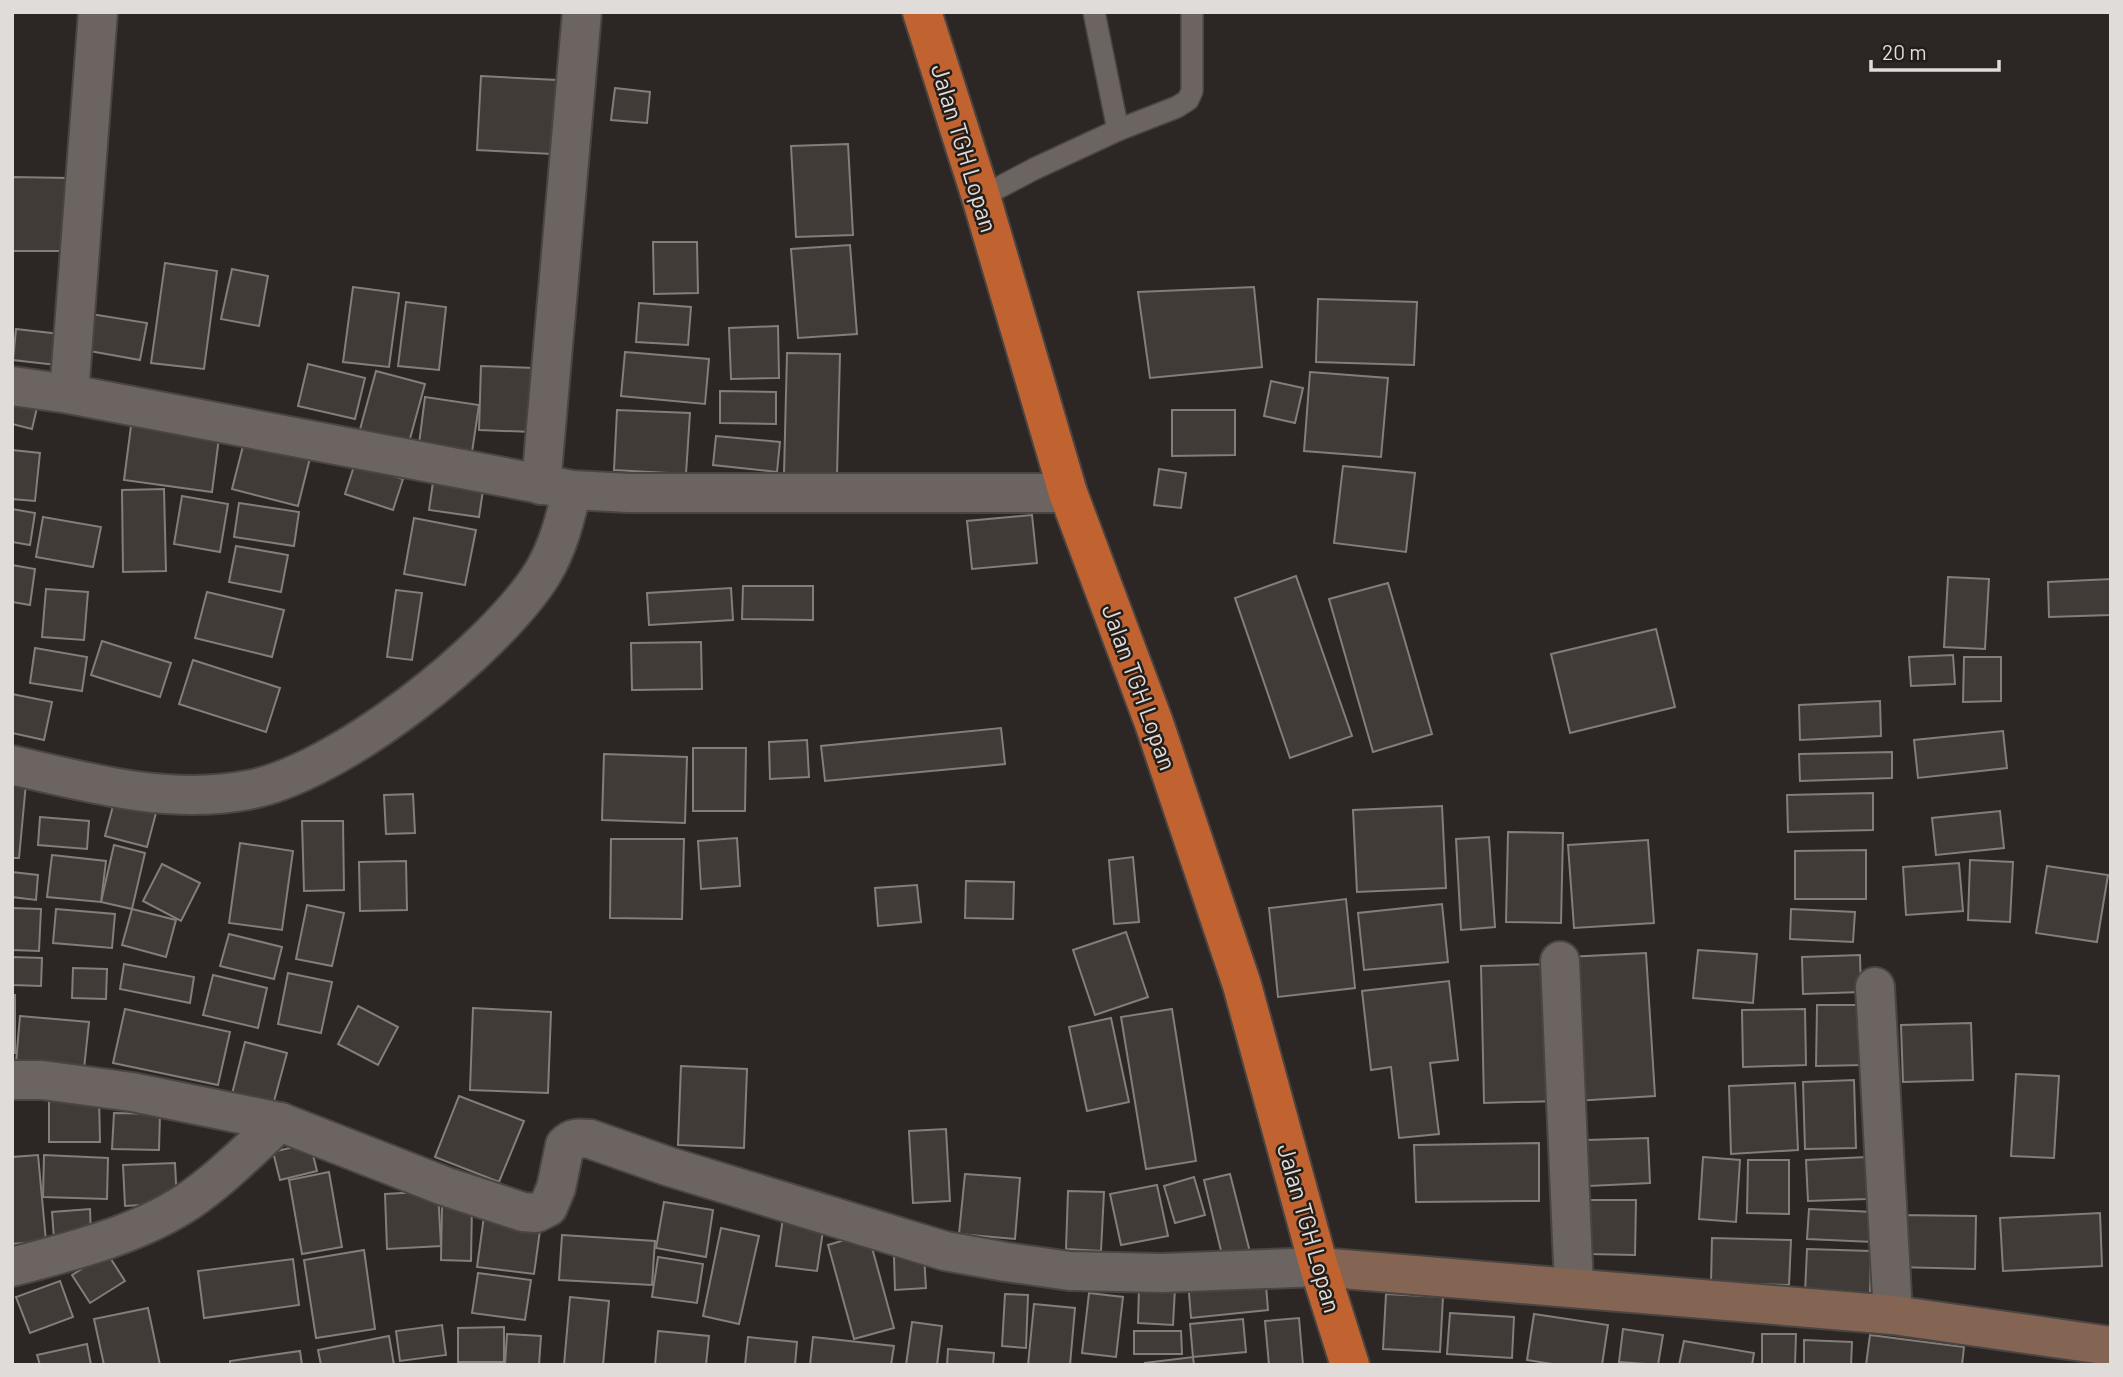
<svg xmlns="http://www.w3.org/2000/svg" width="2123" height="1377" viewBox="0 0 2123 1377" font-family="Barlow,sans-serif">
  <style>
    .building { fill: #413b38; stroke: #847d7a; stroke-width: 2 }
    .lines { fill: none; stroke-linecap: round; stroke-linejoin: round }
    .lane-casing { stroke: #4a4442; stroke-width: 24 }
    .street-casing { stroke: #4a4442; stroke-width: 42 }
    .secondary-casing { stroke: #4a4442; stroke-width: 42 }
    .highway-casing { stroke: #4a4442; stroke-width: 42 }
    .lane { stroke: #6b6460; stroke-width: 21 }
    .street { stroke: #6b6460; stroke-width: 38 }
    .secondary { stroke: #846452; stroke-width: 38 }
    .highway { stroke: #c06331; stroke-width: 38 }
    .labels { text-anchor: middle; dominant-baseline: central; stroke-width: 5; stroke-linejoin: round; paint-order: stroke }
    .street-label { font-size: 24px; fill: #e0dcda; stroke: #231d1a }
  </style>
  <rect width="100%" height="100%" fill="#2c2624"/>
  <g class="building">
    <polygon points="481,76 557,80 552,154 477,150"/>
    <polygon points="615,88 650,92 647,123 611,120"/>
    <polygon points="848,144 853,235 796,237 791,146"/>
    <polygon points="13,177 69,178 69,251 12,251"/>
    <polygon points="653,242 697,242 698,293 654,294"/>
    <polygon points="850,245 857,334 798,338 791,249"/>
    <polygon points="165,263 217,271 204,369 151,363"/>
    <polygon points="232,269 268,276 259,326 221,319"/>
    <polygon points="353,287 399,293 389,367 343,362"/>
    <polygon points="1254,287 1262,367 1150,378 1138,292"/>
    <polygon points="1318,299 1417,302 1414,365 1316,362"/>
    <polygon points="406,302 446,307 439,370 398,366"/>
    <polygon points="639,303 691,307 688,345 636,342"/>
    <polygon points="85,313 147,323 140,360 78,349"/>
    <polygon points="778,326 779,378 731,379 729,328"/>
    <polygon points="16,329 60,334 56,365 13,360"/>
    <polygon points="625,352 709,359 705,404 621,396"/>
    <polygon points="787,353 840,354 837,475 784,474"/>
    <polygon points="308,364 365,378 355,419 298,406"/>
    <polygon points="481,366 535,368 533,432 479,430"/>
    <polygon points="376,371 425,384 408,446 359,433"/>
    <polygon points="1310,372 1388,378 1381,457 1304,451"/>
    <polygon points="1271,381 1303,388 1295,423 1264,416"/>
    <polygon points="12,390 40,395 32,429 12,424"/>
    <polygon points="720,391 776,392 776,424 720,423"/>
    <polygon points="425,397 479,405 471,459 418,452"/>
    <polygon points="617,410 690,413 686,474 614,470"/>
    <polygon points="1172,410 1235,410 1235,455 1172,456"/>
    <polygon points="131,426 219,438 212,492 124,480"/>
    <polygon points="716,436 780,442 777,472 713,465"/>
    <polygon points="244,442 310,458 298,506 232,489"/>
    <polygon points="12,450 40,453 35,501 12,499"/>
    <polygon points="355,463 403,479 393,510 345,494"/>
    <polygon points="1343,466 1415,473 1406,552 1334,543"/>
    <polygon points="1159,469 1186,473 1181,508 1154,505"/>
    <polygon points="433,482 483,490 479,517 429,510"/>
    <polygon points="164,489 166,571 123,572 122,490"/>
    <polygon points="182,496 228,504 220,552 174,544"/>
    <polygon points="239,503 299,512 294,546 234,537"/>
    <polygon points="12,509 35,513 30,545 12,542"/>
    <polygon points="1032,515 1037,563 972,569 967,521"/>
    <polygon points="43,517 101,527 93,567 36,557"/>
    <polygon points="414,518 476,530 465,585 404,574"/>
    <polygon points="236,546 288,555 281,592 229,582"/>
    <polygon points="12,565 35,569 30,605 12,602"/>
    <polygon points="1296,576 1352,736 1290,758 1235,598"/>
    <polygon points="1948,577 1989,579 1985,649 1944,647"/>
    <polygon points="2111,579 2111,615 2049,617 2048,582"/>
    <polygon points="1388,583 1432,734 1373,752 1329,599"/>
    <polygon points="743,586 813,586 813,620 742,619"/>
    <polygon points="731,588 733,620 649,625 647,593"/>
    <polygon points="46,589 88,592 84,640 42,637"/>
    <polygon points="396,590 422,593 412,660 387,657"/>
    <polygon points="207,592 284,610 272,657 195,638"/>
    <polygon points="1656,629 1675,707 1570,733 1551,654"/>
    <polygon points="102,641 171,663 160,697 91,675"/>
    <polygon points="701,642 702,689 632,690 631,643"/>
    <polygon points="35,648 87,657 82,691 30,683"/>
    <polygon points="1953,655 1955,684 1911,686 1909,657"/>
    <polygon points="1964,657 2001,657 2001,701 1963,702"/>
    <polygon points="193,660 280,688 266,732 179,704"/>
    <polygon points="12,694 52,702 44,740 12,733"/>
    <polygon points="1880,701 1881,736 1800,740 1799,705"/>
    <polygon points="1001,728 1005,764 825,781 821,746"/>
    <polygon points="2003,731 2007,768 1918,778 1914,740"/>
    <polygon points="807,740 809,777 770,779 769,742"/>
    <polygon points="693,748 746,748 745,811 693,811"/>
    <polygon points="1892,752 1892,778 1800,781 1799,754"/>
    <polygon points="604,754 687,757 685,823 602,820"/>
    <polygon points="12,782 26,783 19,858 12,858"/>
    <polygon points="1873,793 1873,830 1788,832 1787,795"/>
    <polygon points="413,794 415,833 386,834 384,795"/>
    <polygon points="114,802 156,813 147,847 105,836"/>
    <polygon points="1442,806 1446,888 1357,892 1353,810"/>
    <polygon points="2000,811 2004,848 1936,855 1932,818"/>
    <polygon points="40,817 89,821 87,849 38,845"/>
    <polygon points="302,821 343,821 344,890 304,891"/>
    <polygon points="1508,832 1563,833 1561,923 1506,922"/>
    <polygon points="1489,837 1495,927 1461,930 1456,839"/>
    <polygon points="737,838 740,886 701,889 698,841"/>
    <polygon points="611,839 684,839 682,919 610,918"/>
    <polygon points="1648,840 1654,923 1574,928 1568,845"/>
    <polygon points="240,843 293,851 282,930 229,923"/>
    <polygon points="114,845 145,853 132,909 101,902"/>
    <polygon points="1866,850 1866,899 1795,899 1795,851"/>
    <polygon points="52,855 106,861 101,902 47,897"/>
    <polygon points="1133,857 1139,922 1114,924 1109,860"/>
    <polygon points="1970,860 2013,862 2010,922 1968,920"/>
    <polygon points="406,861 407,910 360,911 359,862"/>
    <polygon points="1959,863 1963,911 1906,915 1903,867"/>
    <polygon points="162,864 200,883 181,921 143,901"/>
    <polygon points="2047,866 2108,875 2097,942 2036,933"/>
    <polygon points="12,872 38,875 36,900 12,897"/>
    <polygon points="966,881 1014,882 1013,919 965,918"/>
    <polygon points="917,885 921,922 878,926 875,888"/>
    <polygon points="1346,899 1355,988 1278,997 1269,908"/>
    <polygon points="1442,904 1448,962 1364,970 1358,913"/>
    <polygon points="307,905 344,913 332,966 296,959"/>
    <polygon points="12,908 41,909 39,951 12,950"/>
    <polygon points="56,909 115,914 112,948 53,943"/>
    <polygon points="132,909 176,920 166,957 122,945"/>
    <polygon points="1791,909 1855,912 1853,942 1790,939"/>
    <polygon points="1126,932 1148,997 1095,1015 1073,950"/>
    <polygon points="229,934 282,947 274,979 220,966"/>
    <polygon points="1698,950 1757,954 1753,1003 1693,998"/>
    <polygon points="1646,953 1655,1096 1575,1101 1567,957"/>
    <polygon points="1860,955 1861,992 1803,994 1802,957"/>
    <polygon points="12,957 42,958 41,986 12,985"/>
    <polygon points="124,964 194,977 190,1003 120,989"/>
    <polygon points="1553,964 1557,1101 1484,1103 1481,966"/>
    <polygon points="73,968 107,969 106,999 72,998"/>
    <polygon points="288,973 332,982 321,1033 278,1024"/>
    <polygon points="213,975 267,988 258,1028 203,1015"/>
    <polygon points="1449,981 1458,1060 1430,1063 1439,1134 1399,1138 1391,1067 1371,1070 1362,991"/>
    <rect x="12" y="995" width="3" height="58"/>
    <polygon points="1817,1005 1864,1005 1864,1065 1816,1066"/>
    <polygon points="358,1006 398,1027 378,1065 338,1044"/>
    <polygon points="473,1008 551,1012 548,1093 470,1090"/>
    <polygon points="125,1009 230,1032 218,1085 113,1063"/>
    <polygon points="1172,1009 1196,1161 1146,1169 1121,1017"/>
    <polygon points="1805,1009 1806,1065 1743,1067 1742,1010"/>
    <polygon points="20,1016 89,1022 84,1069 16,1062"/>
    <polygon points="1111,1018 1129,1102 1087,1111 1069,1027"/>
    <polygon points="1971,1023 1973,1080 1903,1082 1901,1025"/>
    <polygon points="245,1042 287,1053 273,1105 232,1094"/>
    <polygon points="681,1066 747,1069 744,1148 678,1145"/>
    <polygon points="2016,1074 2059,1076 2054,1158 2011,1156"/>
    <polygon points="1854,1080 1856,1148 1805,1149 1803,1082"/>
    <polygon points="1795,1083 1798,1150 1731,1154 1729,1086"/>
    <polygon points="49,1096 99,1096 100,1142 49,1142"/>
    <polygon points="459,1096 524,1121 499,1182 435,1157"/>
    <polygon points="114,1113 160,1114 159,1150 112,1149"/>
    <polygon points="946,1129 950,1201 913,1203 909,1131"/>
    <polygon points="1648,1138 1650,1183 1589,1186 1587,1140"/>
    <polygon points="310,1143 317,1171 280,1180 273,1152"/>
    <polygon points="1539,1143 1539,1201 1416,1202 1414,1145"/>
    <polygon points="38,1155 46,1241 12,1244 12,1157"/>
    <polygon points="44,1155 108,1158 107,1199 43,1197"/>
    <polygon points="1703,1157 1740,1160 1736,1222 1699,1219"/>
    <polygon points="1866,1157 1867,1199 1808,1201 1806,1160"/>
    <polygon points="1748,1160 1789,1160 1789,1214 1747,1213"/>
    <polygon points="175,1163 177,1203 125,1206 123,1165"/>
    <polygon points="329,1172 342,1247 302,1254 289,1180"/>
    <polygon points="965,1174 1020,1178 1015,1239 959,1234"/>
    <polygon points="1230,1174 1250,1252 1223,1259 1204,1180"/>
    <polygon points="1194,1177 1205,1215 1175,1223 1164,1186"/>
    <polygon points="1157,1185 1168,1236 1121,1245 1110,1194"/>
    <polygon points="438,1191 441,1246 387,1249 385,1194"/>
    <polygon points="1068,1191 1104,1192 1101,1251 1066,1249"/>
    <polygon points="1589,1200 1636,1200 1635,1255 1588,1254"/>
    <polygon points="664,1202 713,1210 706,1257 656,1248"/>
    <polygon points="442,1204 472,1204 471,1261 441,1260"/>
    <polygon points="90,1209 91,1236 54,1239 52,1212"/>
    <polygon points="1809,1209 1874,1212 1873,1242 1807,1239"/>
    <polygon points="2100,1213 2102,1266 2003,1271 2000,1218"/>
    <polygon points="1898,1215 1976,1216 1975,1269 1897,1267"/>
    <polygon points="484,1216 541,1223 534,1274 477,1267"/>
    <polygon points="783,1218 824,1224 817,1271 776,1266"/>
    <polygon points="721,1228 759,1236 739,1324 703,1316"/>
    <polygon points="868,1233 894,1328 854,1339 828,1245"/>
    <polygon points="562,1235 655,1241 652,1285 559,1280"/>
    <polygon points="1712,1238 1791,1240 1789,1285 1711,1283"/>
    <polygon points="1807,1249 1871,1251 1870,1294 1805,1293"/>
    <polygon points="364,1250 375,1329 316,1338 304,1260"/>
    <polygon points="107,1253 125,1281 90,1303 72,1275"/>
    <polygon points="924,1255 926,1288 895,1290 894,1257"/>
    <polygon points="658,1257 703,1264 697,1303 652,1297"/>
    <polygon points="293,1259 299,1305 204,1318 198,1271"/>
    <polygon points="478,1273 531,1280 525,1320 472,1313"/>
    <polygon points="1265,1273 1268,1310 1191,1318 1188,1281"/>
    <polygon points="60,1281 73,1317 30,1333 16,1297"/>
    <polygon points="1139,1287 1175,1288 1173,1325 1138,1323"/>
    <polygon points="1089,1293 1123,1297 1116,1357 1082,1353"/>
    <polygon points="1005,1294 1028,1295 1026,1348 1002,1346"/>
    <polygon points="1386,1294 1443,1297 1440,1352 1383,1349"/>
    <polygon points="570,1297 609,1301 603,1365 564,1365"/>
    <polygon points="1034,1304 1075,1308 1070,1365 1028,1365"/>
    <polygon points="148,1308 160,1365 104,1365 94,1319"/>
    <polygon points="1450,1313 1514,1317 1512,1358 1447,1354"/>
    <polygon points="1534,1314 1608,1325 1602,1365 1558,1365 1527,1360"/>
    <polygon points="1299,1318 1303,1365 1269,1365 1265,1321"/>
    <polygon points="1243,1319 1246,1352 1193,1357 1190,1324"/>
    <polygon points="912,1322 942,1326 937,1365 906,1365"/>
    <polygon points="442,1325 446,1355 400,1361 396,1331"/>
    <polygon points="504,1327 504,1362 458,1362 458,1328"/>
    <polygon points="1623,1329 1663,1335 1658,1365 1619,1362"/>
    <polygon points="658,1331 709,1336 706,1365 655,1365"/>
    <polygon points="1134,1331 1181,1331 1182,1354 1134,1354"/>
    <polygon points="507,1334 541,1336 539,1365 505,1365"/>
    <polygon points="1762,1334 1796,1334 1795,1365 1762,1365"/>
    <polygon points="1870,1335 1964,1347 1962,1365 1866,1365"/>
    <polygon points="389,1336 394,1365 321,1365 318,1350"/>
    <polygon points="748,1337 797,1342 795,1365 745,1365"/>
    <polygon points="813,1337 894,1346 891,1365 810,1365"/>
    <polygon points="1804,1340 1852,1342 1851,1365 1804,1365"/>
    <polygon points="1684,1341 1754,1353 1752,1365 1679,1365"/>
    <polygon points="87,1344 91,1365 40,1365 37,1355"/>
    <polygon points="948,1349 994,1353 993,1365 947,1365"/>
    <polygon points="300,1351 302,1365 230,1365 230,1361"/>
    <polygon points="1193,1357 1194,1365 1145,1365 1145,1363"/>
  </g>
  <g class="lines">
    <g class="lane-casing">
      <g id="lane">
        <polyline points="1094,12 1118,130"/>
        <polyline points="981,197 1034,169 1118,130 1177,107 1188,100 1192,91 1192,12"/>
      </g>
    </g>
    <g class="street-casing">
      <g id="street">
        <polyline points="12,386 69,394 572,490 629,493 1068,493"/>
        <polyline points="69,394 98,12"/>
        <polyline points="541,485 582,12"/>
        <path d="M12 765C89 783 168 805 248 790 338 774 493 651 542 574 558 548 565 519 572 490"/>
        <polyline points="1560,961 1574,1287"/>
        <polyline points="1875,987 1893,1315"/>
        <path d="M12 1080H42L132 1092 280 1122 444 1186 523 1212 536 1213 548 1207 556 1188 565 1145C572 1137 580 1138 590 1139L667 1166 945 1251 1006 1262 1070 1271 1162 1273 1319 1267"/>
        <path d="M12 1267C69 1252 137 1235 187 1202 221 1179 250 1149 280 1122"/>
      </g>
    </g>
    <g class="secondary-casing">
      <polyline id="secondary" points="1319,1267 1893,1315 2111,1346"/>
    </g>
    <g class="highway-casing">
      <polyline id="highway" points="922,12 981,197 1068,493 1154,723 1242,985 1319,1267 1350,1365"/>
    </g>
    <use href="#lane" class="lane"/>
    <use href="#street" class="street"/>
    <use href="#secondary" class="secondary"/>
    <use href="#highway" class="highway"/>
  </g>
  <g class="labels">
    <g class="street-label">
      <text transform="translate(965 148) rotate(73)">Jalan TGH Lopan</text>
      <text transform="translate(1140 687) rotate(70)">Jalan TGH Lopan</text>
      <text transform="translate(1310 1228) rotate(74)">Jalan TGH Lopan</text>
    </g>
  </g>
  <rect width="2123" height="1377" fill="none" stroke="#e0dcda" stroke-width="28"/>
  <path d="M1871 60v10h128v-10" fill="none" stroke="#e0dcda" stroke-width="3.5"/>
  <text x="1882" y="60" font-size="21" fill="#e0dcda" stroke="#231d1a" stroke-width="5" paint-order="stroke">20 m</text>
</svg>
